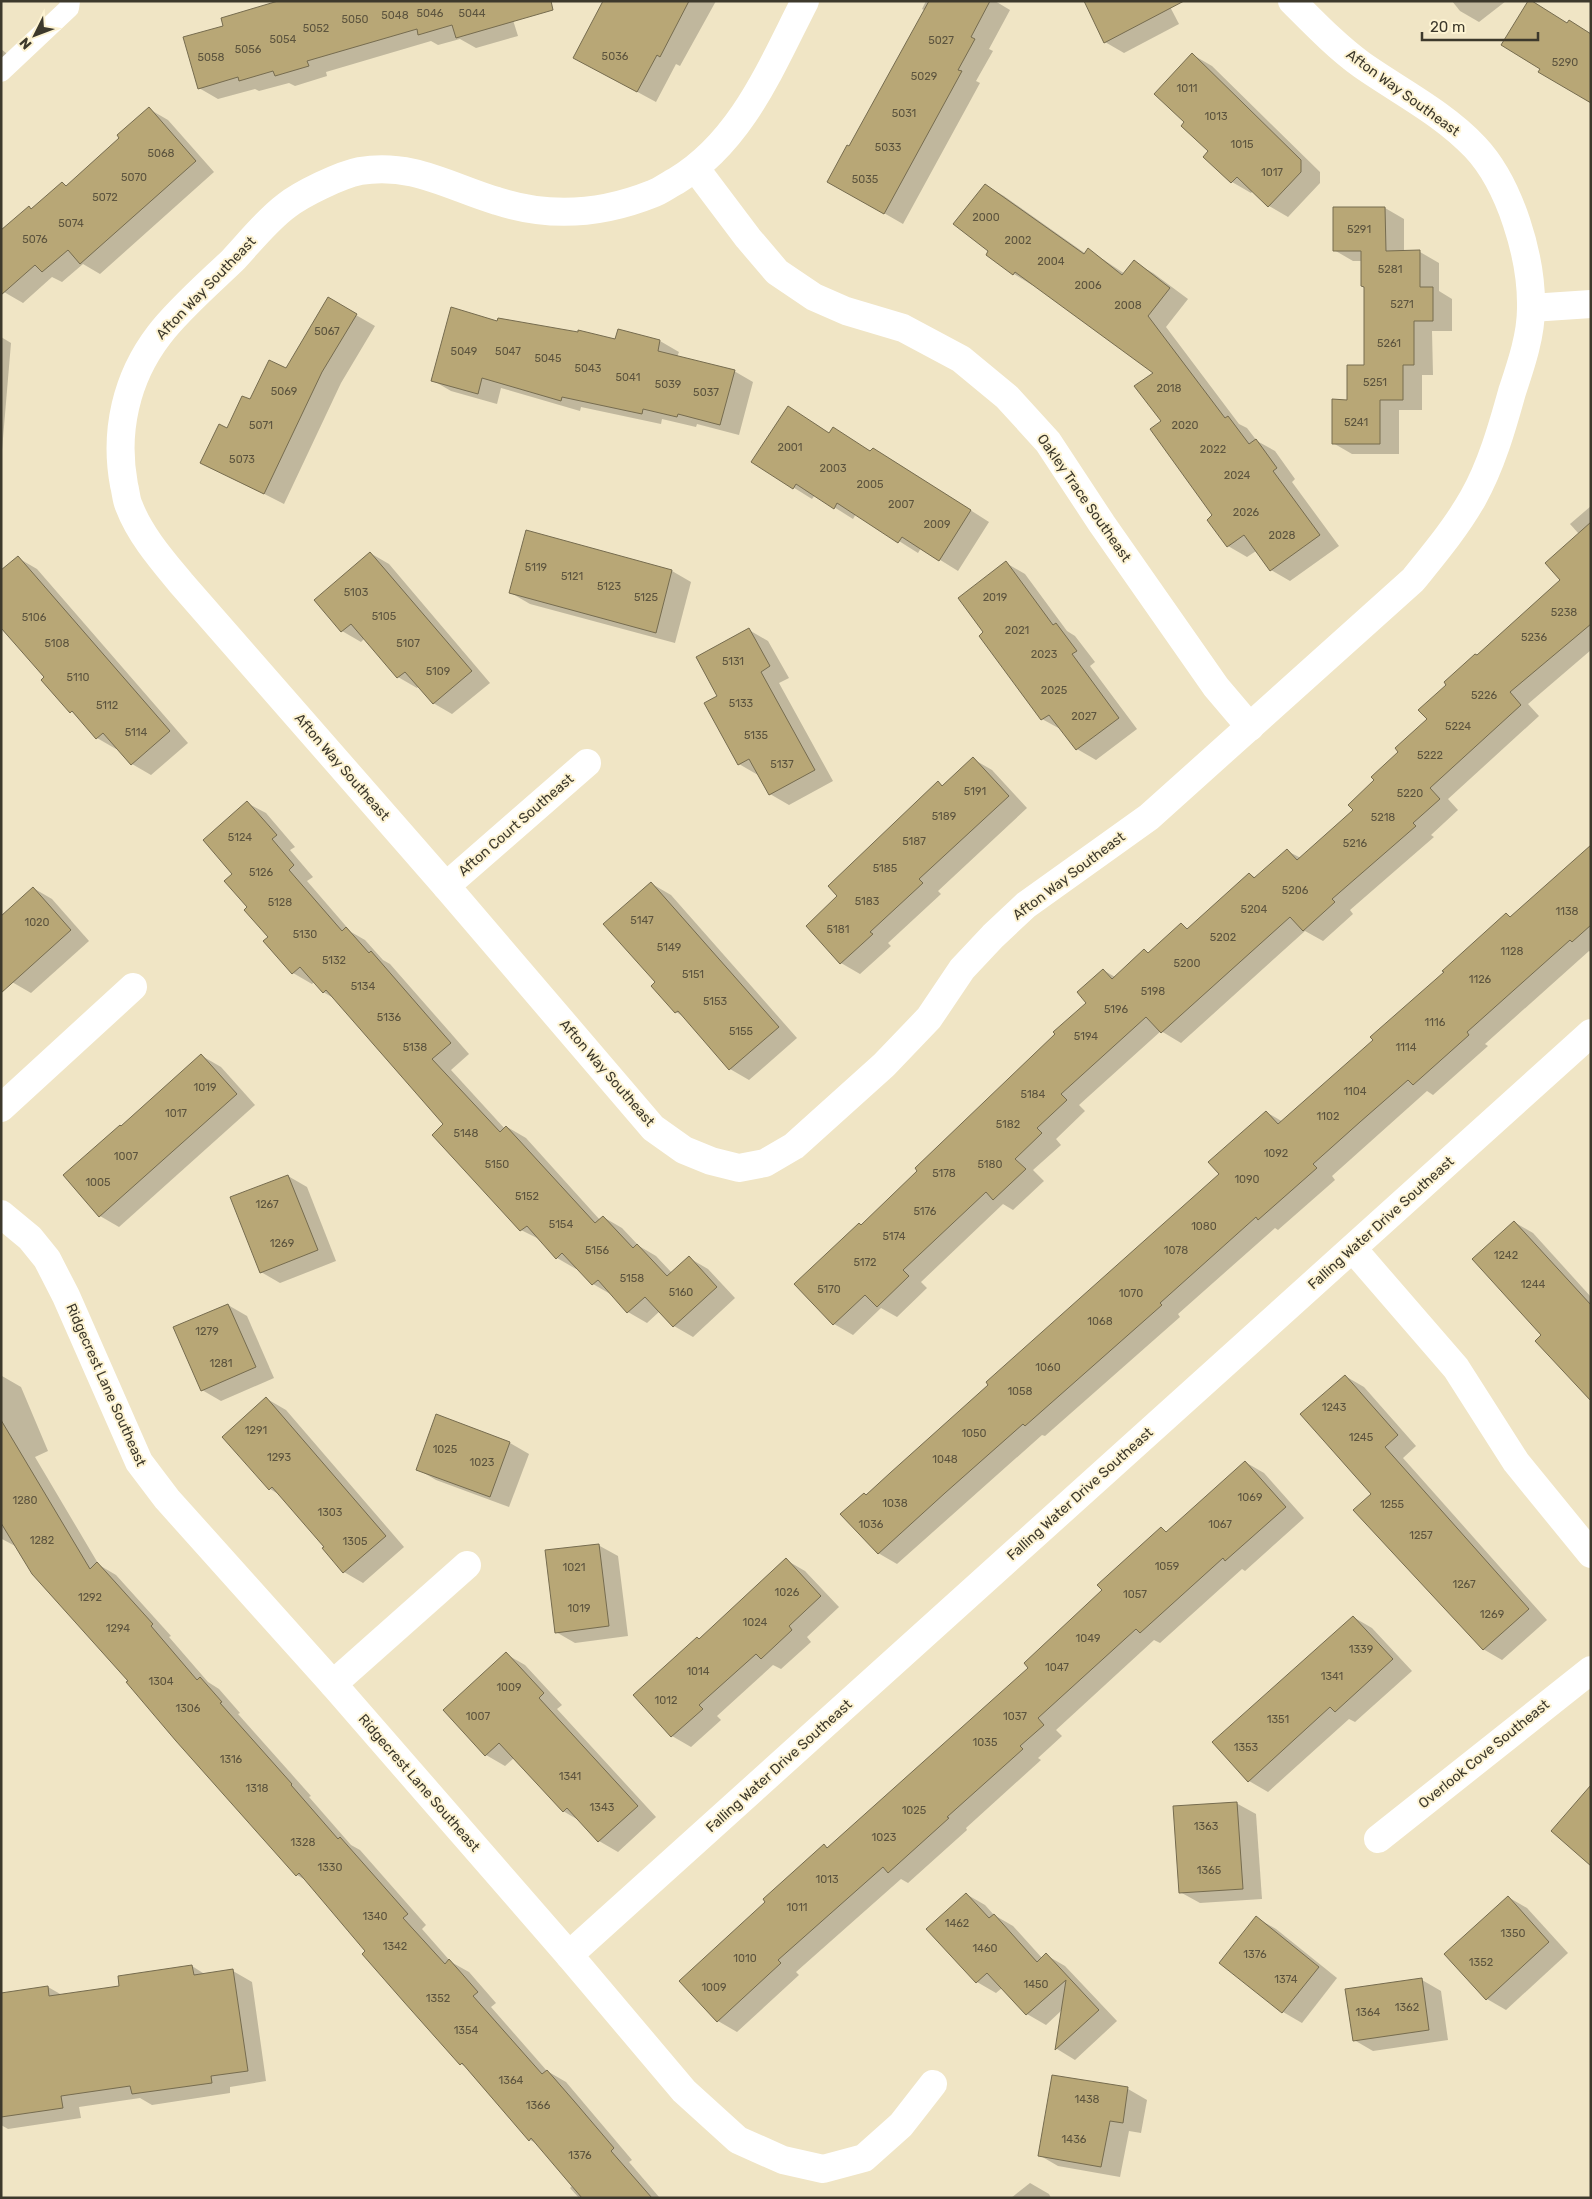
<svg xmlns="http://www.w3.org/2000/svg" width="1592" height="2199" viewBox="0 0 1592 2199" font-family="Rubik,sans-serif">
  <style>
    .shadow { fill: #0003 }
    .building { fill: #b8a776; stroke: #766c4f }
    .lines { fill: none; stroke-linecap: round; stroke-linejoin: round }
    .service { stroke: #fff; stroke-width: 20 }
    .minor { stroke: #fff; stroke-width: 28 }
    .labels { text-anchor: middle; dominant-baseline: central; stroke-width: 4; stroke-linejoin: round; paint-order: stroke }
    .number-label { font-size: 11px; fill: #5c543e }
    .street-label { font-size: 14px; fill: #3d392c; stroke: #fdf3d2 }
  </style>
  <rect width="100%" height="100%" fill="#f0e5c5"/>
  <g class="shadow">
    <polygon points="507,1 518,36 476,48 460,39 438,45 431,41 326,72 327,76 295,86 289,83 259,91 255,89 218,99 199,88 185,38"/>
    <polygon points="622,1 716,1 680,66 676,64 656,102 593,68"/>
    <polygon points="926,1 995,1 1010,10 989,49 993,51 976,81 980,83 903,224 828,181 850,148 926,11 922,9"/>
    <polygon points="1167,1 1179,24 1124,53 1105,42"/>
    <polygon points="1452,1 1506,1 1479,22 1460,11"/>
    <polygon points="1,49 16,61 1,75"/>
    <polygon points="1193,55 1212,66 1320,172 1320,183 1288,217 1269,206 1253,191 1251,193 1232,182 1205,157 1210,151 1186,122"/>
    <polygon points="149,109 168,120 214,172 100,274 83,264 62,282 52,277 23,303 4,292 1,290 1,228 4,229 29,207 33,210 62,183 67,186 121,138"/>
    <polygon points="985,185 1004,196 1086,254 1089,250 1125,274 1134,262 1153,273 1188,299 1166,327 1239,424 1247,428 1257,441 1275,451 1295,479 1292,482 1339,546 1290,581 1271,570 1256,551 1247,557 1228,546 1209,520 1214,516 1162,422 1155,373 1034,284 1032,285 1014,274 987,254 990,251"/>
    <polygon points="1385,208 1404,219 1404,252 1420,252 1439,263 1439,291 1452,299 1452,331 1432,331 1433,375 1422,375 1422,410 1399,410 1399,454 1352,454 1333,443 1349,401 1366,366 1365,287 1362,261 1353,261 1334,250"/>
    <polygon points="328,299 375,326 341,383 284,504 202,462 251,401 286,370"/>
    <polygon points="498,323 616,341 660,341 679,352 677,357 734,371 753,382 739,435 697,424 696,427 662,419 661,424 581,407 580,411 501,388 497,404 451,391 432,380"/>
    <polygon points="1,337 11,343 1,462"/>
    <polygon points="788,408 830,434 892,460 989,522 958,571 921,548 918,553 856,514 853,519 815,495 812,499 753,462"/>
    <polygon points="1591,506 1591,650 1528,704 1539,716 1448,799 1458,810 1431,835 1434,837 1350,910 1353,914 1323,941 1305,931 1181,1043 1161,1031 1079,1105 1085,1111 1056,1139 1061,1145 1033,1170 1044,1181 1013,1210 1003,1204 921,1282 927,1288 897,1317 881,1308 853,1335 834,1324 862,1226 1088,1003 1103,970 1115,977 1149,954 1181,925 1189,929 1250,874 1256,878 1287,851 1301,858 1354,810 1376,780 1428,719 1477,656 1562,580 1579,534 1570,524"/>
    <polygon points="370,553 389,564 490,683 452,714 433,703 419,686 417,688 398,677 365,638 361,642 342,631"/>
    <polygon points="18,558 37,569 188,743 151,775 132,764 117,748 116,749 97,738 43,680 46,678"/>
    <polygon points="1006,563 1025,574 1067,631 1075,636 1095,662 1090,666 1137,729 1096,760 1077,749 1062,730 1042,719 981,636 985,633"/>
    <polygon points="672,571 691,582 675,643 530,604 511,593"/>
    <polygon points="749,630 768,641 789,678 779,683 833,781 789,805 770,794 758,775 739,764"/>
    <polygon points="973,759 992,770 1027,808 938,891 941,894 888,943 891,946 860,974 841,963 807,926 839,896 938,783 944,786"/>
    <polygon points="247,803 266,813 295,847 290,850 313,877 307,881 351,932 365,940 383,960 390,964 469,1054 451,1070 505,1129 507,1127 526,1138 600,1220 603,1217 622,1228 639,1246 656,1256 672,1273 689,1258 708,1269 735,1298 693,1337 674,1326 660,1311 647,1323 628,1312 612,1295 593,1284 577,1267 576,1269 557,1258 541,1240 521,1230 433,1135 445,1124 337,1000 323,992 314,982 312,984 293,973 248,907 234,874"/>
    <polygon points="1591,847 1591,952 1589,951 1485,1044 1488,1046 1433,1095 1427,1091 1332,1176 1335,1180 1278,1230 1275,1228 1178,1314 1180,1317 1045,1436 1042,1435 897,1564 878,1553 866,1496 1220,1175 1266,1112 1283,1122 1374,1040 1506,915 1511,918"/>
    <polygon points="652,884 671,895 797,1038 749,1080 730,1069 686,1018 676,1012 652,986 656,982"/>
    <polygon points="33,888 52,899 89,941 31,993 12,982"/>
    <polygon points="202,1056 221,1067 255,1105 119,1227 100,1216 122,1127"/>
    <polygon points="288,1176 307,1187 336,1261 280,1283 261,1272"/>
    <polygon points="1514,1222 1533,1233 1591,1297 1591,1400 1543,1335"/>
    <polygon points="228,1305 247,1316 274,1378 221,1401 202,1390"/>
    <polygon points="2,1376 21,1387 48,1451 35,1457 99,1565 116,1575 171,1636 169,1637 208,1682 219,1689 240,1713 238,1714 311,1796 309,1797 351,1845 360,1850 426,1925 422,1929 451,1962 469,1972 496,2003 491,2007 547,2071 566,2082 632,2160 629,2162 659,2197 657,2198 579,2198 570,2188 573,2185 538,2144 530,2140 466,2067 461,2064 307,1881 297,1875 17,1547 2,1539"/>
    <polygon points="1345,1376 1364,1387 1416,1446 1403,1458 1547,1620 1502,1660 1483,1649 1373,1494"/>
    <polygon points="267,1399 286,1410 404,1547 363,1583 344,1572 325,1547 280,1495 270,1489"/>
    <polygon points="437,1416 510,1443 529,1454 509,1507 436,1480 417,1469"/>
    <polygon points="1245,1462 1264,1473 1304,1518 1245,1571 1242,1569 1160,1643 1154,1640 1056,1730 1062,1736 1038,1758 1041,1760 966,1828 967,1830 908,1883 901,1879 796,1972 799,1975 737,2032 718,2021 767,1902 824,1846 828,1848 1030,1668 1161,1529 1167,1532"/>
    <polygon points="598,1545 618,1556 628,1636 575,1643 556,1632"/>
    <polygon points="786,1560 805,1571 839,1607 807,1637 811,1642 781,1669 773,1665 717,1716 721,1720 691,1747 672,1736 635,1695 699,1640"/>
    <polygon points="1353,1617 1372,1628 1412,1671 1355,1722 1349,1719 1268,1792 1249,1781"/>
    <polygon points="506,1654 525,1665 562,1705 557,1709 656,1817 618,1852 599,1841 580,1821 563,1811 514,1758 505,1766 486,1755"/>
    <polygon points="1236,1803 1256,1814 1262,1899 1200,1903 1180,1892"/>
    <polygon points="966,1894 985,1905 994,1915 1013,1926 1042,1958 1046,1955 1065,1966 1117,2021 1075,2060 1057,2049 1062,2010 1046,2025 1027,2014 1002,1988 996,1993 977,1982"/>
    <polygon points="1508,1897 1527,1908 1568,1953 1506,2010 1487,1999"/>
    <polygon points="1257,1918 1276,1929 1337,1978 1302,2023 1283,2012 1221,1963"/>
    <polygon points="192,1966 206,1975 233,1971 252,1982 266,2081 230,2087 230,2093 152,2105 140,2098 79,2107 81,2118 8,2129 1,2125 1,1994 48,1987 62,1995 120,1987"/>
    <polygon points="1422,1980 1441,1991 1448,2040 1373,2051 1354,2040"/>
    <polygon points="1128,2089 1147,2100 1141,2133 1129,2131 1120,2177 1058,2166 1039,2155"/>
    <polygon points="1030,2183 1049,2194 1051,2198 1011,2198"/>
  </g>
  <g class="building">
    <polygon points="278,1 551,1 553,10 456,38 452,25 418,35 417,29 307,61 309,66 275,76 273,71 239,81 238,77 198,89 183,37 223,26 221,18"/>
    <polygon points="603,1 689,1 660,57 657,55 637,92 573,58"/>
    <polygon points="929,1 990,1 971,37 975,39 958,70 962,71 884,214 827,182 847,145 849,146"/>
    <polygon points="1084,1 1184,1 1104,43"/>
    <polygon points="1528,1 1532,1 1567,23 1569,20 1591,34 1591,103 1538,72 1540,69 1501,45"/>
    <polygon points="1192,53 1301,160 1301,172 1268,207 1237,177 1231,183 1203,157 1208,151 1181,126 1184,122 1154,94"/>
    <polygon points="149,107 196,161 80,264 68,250 42,272 35,265 1,295 1,230 29,206 31,209 62,182 66,186 119,138 117,135"/>
    <polygon points="985,184 1084,254 1088,248 1122,275 1134,260 1170,288 1148,316 1225,418 1228,416 1249,444 1256,439 1277,468 1273,471 1320,535 1270,571 1244,535 1227,547 1207,520 1212,515 1150,429 1161,421 1134,386 1153,373 1015,272 1013,275 986,255 988,251 953,224"/>
    <polygon points="1333,207 1385,207 1386,251 1420,250 1420,287 1433,287 1433,321 1414,321 1414,365 1403,365 1403,400 1380,400 1380,444 1332,444 1332,399 1347,400 1347,365 1364,365 1364,287 1361,286 1361,251 1333,251"/>
    <polygon points="328,297 357,314 322,372 264,494 200,463 219,424 227,428 242,396 250,399 269,360 286,368"/>
    <polygon points="451,307 497,321 498,318 578,332 578,330 615,339 618,329 660,340 658,351 735,370 720,425 678,414 677,417 643,409 642,414 562,397 561,401 482,378 478,394 431,381"/>
    <polygon points="788,406 829,433 833,427 870,451 873,448 971,510 939,561 902,537 898,543 837,503 834,509 796,484 793,489 751,462"/>
    <polygon points="1591,522 1591,624 1510,692 1521,705 1430,788 1440,799 1413,823 1416,826 1332,899 1335,902 1303,931 1290,917 1161,1033 1146,1017 1061,1094 1067,1100 1037,1128 1042,1133 1015,1159 1026,1169 993,1200 986,1192 903,1270 909,1276 877,1307 865,1295 833,1325 794,1284 859,1223 861,1225 917,1171 915,1168 1055,1034 1053,1032 1086,1003 1077,992 1103,969 1112,979 1144,949 1148,953 1181,923 1187,929 1249,873 1254,878 1287,849 1297,860 1353,810 1348,805 1374,780 1371,777 1398,752 1395,748 1427,719 1418,710 1446,685 1444,682 1475,654 1477,655 1560,580 1545,563"/>
    <polygon points="526,530 672,570 656,633 509,593"/>
    <polygon points="370,552 472,671 433,704 405,672 397,678 351,624 341,632 314,600"/>
    <polygon points="18,556 170,731 131,765 103,733 96,739 72,711 70,713 41,680 44,677 1,628 1,570"/>
    <polygon points="1006,561 1053,625 1056,623 1077,651 1072,654 1119,718 1076,750 1049,715 1041,720 979,636 983,632 958,598"/>
    <polygon points="749,628 770,666 761,672 815,770 769,795 749,759 738,765 704,703 717,696 696,657"/>
    <polygon points="973,757 1009,796 919,879 923,883 870,932 873,934 840,964 806,926 837,896 828,886 938,781 942,786"/>
    <polygon points="247,801 277,835 272,839 294,865 289,870 342,931 346,927 369,953 371,951 451,1043 432,1059 500,1132 506,1126 595,1223 603,1216 633,1248 637,1244 667,1276 689,1256 717,1287 673,1327 645,1297 627,1313 598,1280 592,1285 562,1253 556,1259 527,1226 520,1231 432,1135 443,1124 326,990 323,993 300,967 292,974 263,941 268,937 244,910 247,907 224,881 232,874 203,840"/>
    <polygon points="1591,845 1591,925 1572,942 1570,940 1467,1032 1469,1035 1413,1085 1408,1080 1360,1122 1313,1164 1317,1168 1258,1220 1256,1217 1160,1303 1162,1305 1025,1426 1023,1424 945,1493 878,1554 840,1514 864,1493 866,1495 890,1473 988,1385 986,1382 1219,1174 1208,1162 1266,1111 1278,1124 1373,1040 1370,1037 1444,972 1442,971 1506,913 1510,917"/>
    <polygon points="651,882 779,1027 729,1070 678,1011 675,1013 651,986 655,982 603,924"/>
    <polygon points="33,887 71,930 1,993 1,916"/>
    <polygon points="201,1054 237,1094 99,1217 63,1175 120,1125 121,1126"/>
    <polygon points="288,1175 318,1250 260,1273 230,1197"/>
    <polygon points="1514,1221 1591,1305 1591,1401 1535,1341 1541,1335 1472,1259"/>
    <polygon points="228,1304 256,1367 201,1391 173,1327"/>
    <polygon points="1345,1375 1398,1435 1385,1447 1529,1609 1483,1650 1353,1510 1371,1494 1300,1414"/>
    <polygon points="266,1397 386,1536 343,1573 322,1548 324,1547 272,1487 269,1490 222,1437"/>
    <polygon points="436,1414 510,1442 490,1497 416,1470"/>
    <polygon points="1,1420 90,1569 97,1562 153,1624 151,1626 197,1680 200,1677 222,1702 220,1703 292,1784 291,1785 338,1839 340,1837 408,1914 403,1918 445,1964 449,1959 478,1992 473,1996 542,2074 547,2070 574,2101 614,2148 611,2151 652,2198 582,2198 531,2138 529,2141 462,2063 460,2065 404,2002 362,1954 365,1951 299,1873 296,1876 176,1741 126,1682 128,1681 32,1574 1,1523"/>
    <polygon points="1245,1461 1286,1507 1225,1561 1223,1558 1140,1633 1136,1629 1038,1718 1044,1725 1020,1746 1023,1749 947,1817 949,1818 888,1873 883,1867 778,1960 781,1963 717,2022 679,1981 765,1902 763,1899 793,1872 824,1844 827,1848 1028,1668 1024,1663 1102,1590 1097,1585 1161,1527 1166,1532"/>
    <polygon points="599,1544 609,1626 555,1633 545,1550"/>
    <polygon points="786,1558 821,1596 789,1626 792,1630 761,1659 756,1654 699,1705 703,1709 671,1737 633,1695 697,1637 699,1639"/>
    <polygon points="1353,1616 1393,1659 1335,1712 1330,1707 1248,1782 1212,1742"/>
    <polygon points="506,1652 544,1693 539,1698 638,1806 598,1842 567,1808 563,1812 499,1743 485,1756 443,1710"/>
    <polygon points="1591,1785 1591,1866 1551,1831"/>
    <polygon points="1237,1802 1243,1889 1179,1893 1173,1806"/>
    <polygon points="966,1893 989,1918 994,1914 1037,1962 1046,1953 1099,2010 1055,2050 1066,1980 1026,2015 987,1973 976,1983 926,1929"/>
    <polygon points="1508,1896 1549,1942 1486,2000 1444,1954"/>
    <polygon points="1256,1916 1319,1967 1282,2013 1219,1963"/>
    <polygon points="192,1965 194,1975 233,1969 248,2071 211,2076 212,2083 132,2094 130,2086 61,2096 63,2108 1,2117 1,1993 48,1986 49,1996 119,1986 118,1976"/>
    <polygon points="1422,1978 1429,2030 1353,2041 1345,1989"/>
    <polygon points="1052,2075 1128,2087 1123,2123 1110,2121 1101,2167 1038,2156"/>
  </g>
  <g class="lines">
    <polyline class="service" points="1,72 69,8 70,1"/>
    <g class="minor">
      <path d="M805 1C771 67 742 141 676 181 668 185 661 191 652 194 602 214 549 218 497 201 450 187 412 162 360 171 340 175 301 194 286 206 266 221 249 243 232 261 209 283 178 310 159 335 126 378 114 432 124 485 126 492 126 500 129 506 140 535 162 560 181 583L446 886 653 1128 684 1150 711 1161 739 1168 765 1163 794 1146 884 1065 929 1018 962 969 993 936 1026 905 1149 817 1413 580C1434 554 1456 528 1473 498 1491 466 1502 428 1512 392 1521 365 1531 336 1531 308 1532 257 1510 184 1475 147 1443 113 1399 91 1362 65 1337 47 1314 23 1292 1"/>
      <polyline points="696,169 748,238 777,272 814,297 846,311 903,328 961,359 1007,397 1048,442 1102,524 1216,687 1250,727"/>
      <polyline points="1531,308 1591,304"/>
      <polyline points="446,886 587,763"/>
      <polyline points="1,1108 133,987"/>
      <polyline points="1,1214 30,1238 47,1259 66,1296 139,1462 167,1499 333,1684 569,1955 684,2091 738,2140 783,2160 823,2169 864,2158 901,2125 933,2084"/>
      <polyline points="1353,1249 1456,1368 1516,1462 1591,1554"/>
      <polyline points="333,1684 467,1565"/>
      <polyline points="1378,1839 1591,1670"/>
      <polyline points="569,1955 1591,1033"/>
    </g>
  </g>
  <g class="labels">
    <g class="number-label">
      <text x="430" y="13">5046</text>
      <text x="472" y="13">5044</text>
      <text x="395" y="15">5048</text>
      <text x="355" y="19">5050</text>
      <text x="316" y="28">5052</text>
      <text x="283" y="39">5054</text>
      <text x="941" y="40">5027</text>
      <text x="248" y="49">5056</text>
      <text x="615" y="56">5036</text>
      <text x="211" y="57">5058</text>
      <text x="1565" y="62">5290</text>
      <text x="924" y="76">5029</text>
      <text x="1187" y="88">1011</text>
      <text x="904" y="113">5031</text>
      <text x="1216" y="116">1013</text>
      <text x="1242" y="144">1015</text>
      <text x="888" y="147">5033</text>
      <text x="161" y="153">5068</text>
      <text x="1272" y="172">1017</text>
      <text x="134" y="177">5070</text>
      <text x="865" y="179">5035</text>
      <text x="105" y="197">5072</text>
      <text x="986" y="217">2000</text>
      <text x="71" y="223">5074</text>
      <text x="1359" y="229">5291</text>
      <text x="35" y="239">5076</text>
      <text x="1018" y="240">2002</text>
      <text x="1051" y="261">2004</text>
      <text x="1390" y="269">5281</text>
      <text x="1088" y="285">2006</text>
      <text x="1402" y="304">5271</text>
      <text x="1128" y="305">2008</text>
      <text x="327" y="331">5067</text>
      <text x="1389" y="343">5261</text>
      <text x="464" y="351">5049</text>
      <text x="508" y="351">5047</text>
      <text x="548" y="358">5045</text>
      <text x="588" y="368">5043</text>
      <text x="628" y="377">5041</text>
      <text x="1375" y="382">5251</text>
      <text x="668" y="384">5039</text>
      <text x="1169" y="388">2018</text>
      <text x="284" y="391">5069</text>
      <text x="706" y="392">5037</text>
      <text x="1356" y="422">5241</text>
      <text x="261" y="425">5071</text>
      <text x="1185" y="425">2020</text>
      <text x="790" y="447">2001</text>
      <text x="1213" y="449">2022</text>
      <text x="242" y="459">5073</text>
      <text x="833" y="468">2003</text>
      <text x="1237" y="475">2024</text>
      <text x="870" y="484">2005</text>
      <text x="901" y="504">2007</text>
      <text x="1246" y="512">2026</text>
      <text x="937" y="524">2009</text>
      <text x="1282" y="535">2028</text>
      <text x="536" y="567">5119</text>
      <text x="572" y="576">5121</text>
      <text x="609" y="586">5123</text>
      <text x="356" y="592">5103</text>
      <text x="646" y="597">5125</text>
      <text x="995" y="597">2019</text>
      <text x="1564" y="612">5238</text>
      <text x="384" y="616">5105</text>
      <text x="34" y="617">5106</text>
      <text x="1017" y="630">2021</text>
      <text x="1534" y="637">5236</text>
      <text x="57" y="643">5108</text>
      <text x="408" y="643">5107</text>
      <text x="1044" y="654">2023</text>
      <text x="733" y="661">5131</text>
      <text x="438" y="671">5109</text>
      <text x="78" y="677">5110</text>
      <text x="1054" y="690">2025</text>
      <text x="1484" y="695">5226</text>
      <text x="741" y="703">5133</text>
      <text x="107" y="705">5112</text>
      <text x="1084" y="716">2027</text>
      <text x="1458" y="726">5224</text>
      <text x="136" y="732">5114</text>
      <text x="756" y="735">5135</text>
      <text x="1430" y="755">5222</text>
      <text x="782" y="764">5137</text>
      <text x="975" y="791">5191</text>
      <text x="1410" y="793">5220</text>
      <text x="944" y="816">5189</text>
      <text x="1383" y="817">5218</text>
      <text x="240" y="837">5124</text>
      <text x="914" y="841">5187</text>
      <text x="1355" y="843">5216</text>
      <text x="885" y="868">5185</text>
      <text x="261" y="872">5126</text>
      <text x="1295" y="890">5206</text>
      <text x="867" y="901">5183</text>
      <text x="280" y="902">5128</text>
      <text x="1254" y="909">5204</text>
      <text x="1567" y="911">1138</text>
      <text x="642" y="920">5147</text>
      <text x="37" y="922">1020</text>
      <text x="838" y="929">5181</text>
      <text x="305" y="934">5130</text>
      <text x="1223" y="937">5202</text>
      <text x="669" y="947">5149</text>
      <text x="1512" y="951">1128</text>
      <text x="334" y="960">5132</text>
      <text x="1187" y="963">5200</text>
      <text x="693" y="974">5151</text>
      <text x="1480" y="979">1126</text>
      <text x="363" y="986">5134</text>
      <text x="1153" y="991">5198</text>
      <text x="715" y="1001">5153</text>
      <text x="1116" y="1009">5196</text>
      <text x="389" y="1017">5136</text>
      <text x="1435" y="1022">1116</text>
      <text x="741" y="1031">5155</text>
      <text x="1086" y="1036">5194</text>
      <text x="415" y="1047">5138</text>
      <text x="1406" y="1047">1114</text>
      <text x="205" y="1087">1019</text>
      <text x="1355" y="1091">1104</text>
      <text x="1033" y="1094">5184</text>
      <text x="176" y="1113">1017</text>
      <text x="1328" y="1116">1102</text>
      <text x="1008" y="1124">5182</text>
      <text x="466" y="1133">5148</text>
      <text x="1276" y="1153">1092</text>
      <text x="126" y="1156">1007</text>
      <text x="497" y="1164">5150</text>
      <text x="990" y="1164">5180</text>
      <text x="944" y="1173">5178</text>
      <text x="1247" y="1179">1090</text>
      <text x="98" y="1182">1005</text>
      <text x="527" y="1196">5152</text>
      <text x="267" y="1204">1267</text>
      <text x="925" y="1211">5176</text>
      <text x="561" y="1224">5154</text>
      <text x="1204" y="1226">1080</text>
      <text x="894" y="1236">5174</text>
      <text x="282" y="1243">1269</text>
      <text x="597" y="1250">5156</text>
      <text x="1176" y="1250">1078</text>
      <text x="1506" y="1255">1242</text>
      <text x="865" y="1262">5172</text>
      <text x="632" y="1278">5158</text>
      <text x="1533" y="1284">1244</text>
      <text x="829" y="1289">5170</text>
      <text x="681" y="1292">5160</text>
      <text x="1131" y="1293">1070</text>
      <text x="1100" y="1321">1068</text>
      <text x="207" y="1331">1279</text>
      <text x="221" y="1363">1281</text>
      <text x="1048" y="1367">1060</text>
      <text x="1020" y="1391">1058</text>
      <text x="1334" y="1407">1243</text>
      <text x="256" y="1430">1291</text>
      <text x="974" y="1433">1050</text>
      <text x="1361" y="1437">1245</text>
      <text x="445" y="1449">1025</text>
      <text x="279" y="1457">1293</text>
      <text x="945" y="1459">1048</text>
      <text x="482" y="1462">1023</text>
      <text x="1250" y="1497">1069</text>
      <text x="25" y="1500">1280</text>
      <text x="895" y="1503">1038</text>
      <text x="1392" y="1504">1255</text>
      <text x="330" y="1512">1303</text>
      <text x="871" y="1524">1036</text>
      <text x="1220" y="1524">1067</text>
      <text x="1421" y="1535">1257</text>
      <text x="42" y="1540">1282</text>
      <text x="355" y="1541">1305</text>
      <text x="1167" y="1566">1059</text>
      <text x="574" y="1567">1021</text>
      <text x="1464" y="1584">1267</text>
      <text x="787" y="1592">1026</text>
      <text x="1135" y="1594">1057</text>
      <text x="90" y="1597">1292</text>
      <text x="579" y="1608">1019</text>
      <text x="1492" y="1614">1269</text>
      <text x="755" y="1622">1024</text>
      <text x="118" y="1628">1294</text>
      <text x="1088" y="1638">1049</text>
      <text x="1361" y="1649">1339</text>
      <text x="1057" y="1667">1047</text>
      <text x="698" y="1671">1014</text>
      <text x="1332" y="1676">1341</text>
      <text x="161" y="1681">1304</text>
      <text x="509" y="1687">1009</text>
      <text x="666" y="1700">1012</text>
      <text x="188" y="1708">1306</text>
      <text x="478" y="1716">1007</text>
      <text x="1015" y="1716">1037</text>
      <text x="1278" y="1719">1351</text>
      <text x="985" y="1742">1035</text>
      <text x="1246" y="1747">1353</text>
      <text x="231" y="1759">1316</text>
      <text x="570" y="1776">1341</text>
      <text x="257" y="1788">1318</text>
      <text x="602" y="1807">1343</text>
      <text x="914" y="1810">1025</text>
      <text x="1206" y="1826">1363</text>
      <text x="884" y="1837">1023</text>
      <text x="303" y="1842">1328</text>
      <text x="330" y="1867">1330</text>
      <text x="1209" y="1870">1365</text>
      <text x="827" y="1879">1013</text>
      <text x="797" y="1907">1011</text>
      <text x="375" y="1916">1340</text>
      <text x="957" y="1923">1462</text>
      <text x="1513" y="1933">1350</text>
      <text x="395" y="1946">1342</text>
      <text x="985" y="1948">1460</text>
      <text x="1255" y="1954">1376</text>
      <text x="745" y="1958">1010</text>
      <text x="1481" y="1962">1352</text>
      <text x="1286" y="1979">1374</text>
      <text x="1036" y="1984">1450</text>
      <text x="714" y="1987">1009</text>
      <text x="438" y="1998">1352</text>
      <text x="1407" y="2007">1362</text>
      <text x="1368" y="2012">1364</text>
      <text x="466" y="2030">1354</text>
      <text x="511" y="2080">1364</text>
      <text x="1087" y="2099">1438</text>
      <text x="538" y="2105">1366</text>
      <text x="1074" y="2139">1436</text>
      <text x="580" y="2155">1376</text>
    </g>
    <g class="street-label">
      <text transform="translate(1403 93) rotate(36)">Afton Way Southeast</text>
      <text transform="translate(206 288) rotate(-46)">Afton Way Southeast</text>
      <text transform="translate(1084 498) rotate(55)">Oakley Trace Southeast</text>
      <text transform="translate(342 767) rotate(49)">Afton Way Southeast</text>
      <text transform="translate(516 825) rotate(-41)">Afton Court Southeast</text>
      <text transform="translate(1069 876) rotate(-37)">Afton Way Southeast</text>
      <text transform="translate(607 1073) rotate(49)">Afton Way Southeast</text>
      <text transform="translate(1381 1223) rotate(-42)">Falling Water Drive Southeast</text>
      <text transform="translate(106 1385) rotate(66)">Ridgecrest Lane Southeast</text>
      <text transform="translate(1080 1494) rotate(-42)">Falling Water Drive Southeast</text>
      <text transform="translate(1484 1754) rotate(-39)">Overlook Cove Southeast</text>
      <text transform="translate(779 1766) rotate(-42)">Falling Water Drive Southeast</text>
      <text transform="translate(419 1783) rotate(49)">Ridgecrest Lane Southeast</text>
    </g>
  </g>
  <rect width="1592" height="2199" fill="none" stroke="#3d392c" stroke-width="5"/>
  <g transform="translate(35 35) rotate(228)" stroke="#fdf3d2" stroke-width="4" paint-order="stroke">
  <path d="M0-4L9 19L0 12L-9 19Z" fill="#3d392c"/>
  <text y="-8" font-size="14" font-weight="bold" text-anchor="middle" fill="#3d392c">N</text>
  </g>
  <path d="M1422 32v8h116v-8" fill="none" stroke="#3d392c" stroke-width="2.5"/>
  <text x="1430" y="32" font-size="15" fill="#3d392c" stroke="#fdf3d2" stroke-width="4" paint-order="stroke">20 m</text>
</svg>
